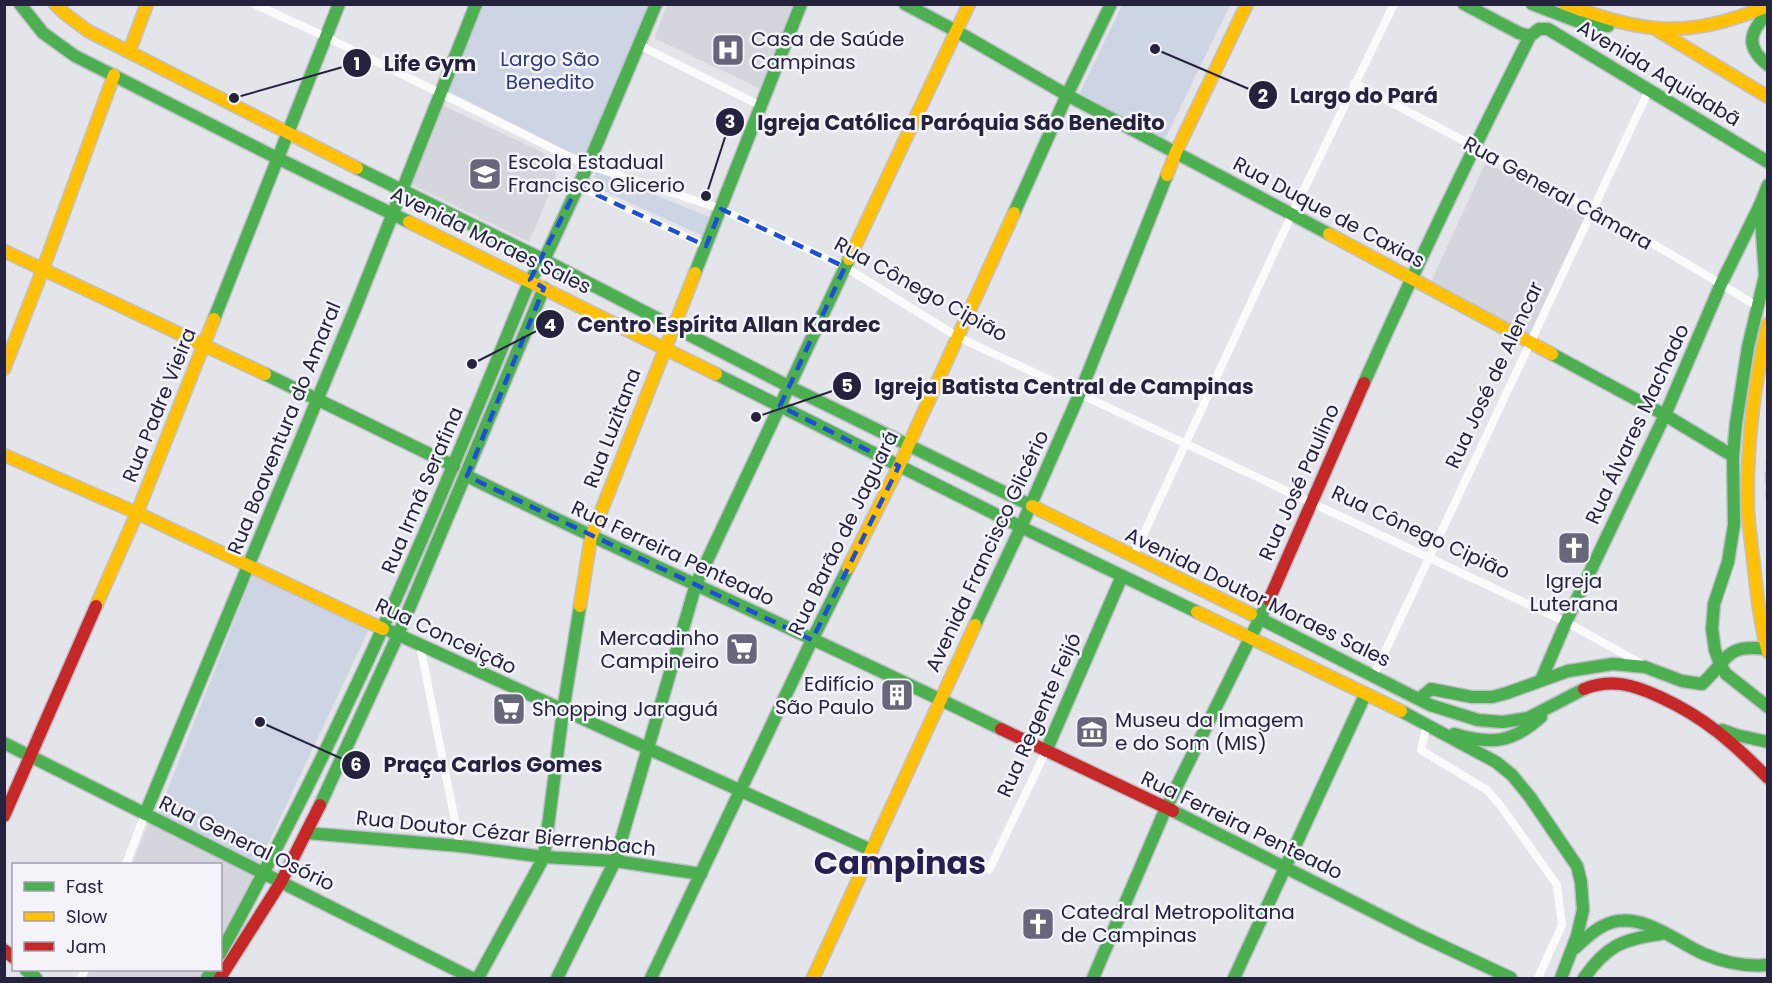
<svg xmlns="http://www.w3.org/2000/svg" width="1772" height="983" viewBox="0 0 1772 983" font-family="Poppins,sans-serif">
  <style>
    .built { fill: #d4d5dd }
    .green { fill: #cdd4e3 }
    .lines { fill: none; stroke-linecap: round; stroke-linejoin: round }
    .fast-casing { stroke: #c1c0ca; stroke-width: 15 }
    .slow-casing { stroke: #c1c0ca; stroke-width: 15 }
    .jam-casing { stroke: #c1c0ca; stroke-width: 15 }
    .street { stroke: #fbfbfc; stroke-width: 8 }
    .fast { stroke: #4caf50; stroke-width: 12 }
    .slow { stroke: #ffc107; stroke-width: 12 }
    .jam { stroke: #c62828; stroke-width: 12 }
    .rail { stroke: #c7c7cb; stroke-width: 3; stroke-dasharray: 12 6; stroke-linecap: butt }
    .marked { fill: none; stroke: #1d4ed8; stroke-width: 4.5; stroke-dasharray: 12 8; stroke-linejoin: round }
    .labels { text-anchor: middle; dominant-baseline: central; stroke-width: 5; stroke-linejoin: round; paint-order: stroke }
    .poi-label { font-size: 20px; fill: #25223e; stroke: #f3f3f9; text-anchor: start }
    .park-label { font-size: 20px; fill: #2c3c75; stroke: #f3f3f9 }
    .street-label { font-size: 20px; fill: #25223e; stroke: #f3f3f9 }
    .town-label { font-size: 32px; font-weight: bold; fill: #251e50; stroke: #f3f3f9 }
    .leader { fill: none; stroke: #25223e; stroke-width: 2 }
    .callout-dot { fill: #25223e; stroke: #f3f3f9; stroke-width: 2 }
    .mark-label { font-size: 18px; text-anchor: middle; font-weight: bold; fill: #fff }
    .callout-label { font-size: 21px; text-anchor: middle; font-weight: bold; fill: #25223e; stroke: #f3f3f9; stroke-width: 5; stroke-linejoin: round; paint-order: stroke }
  </style>
  <rect width="100%" height="100%" fill="#e4e5ea"/>
  <g class="built">
    <polygon points="667,5 797,5 763,89 761,89 656,39 655,36"/>
    <polygon points="442,105 546,154 555,166 556,179 529,242 408,183"/>
    <polygon points="1486,162 1587,218 1529,339 1430,284"/>
    <polygon points="150,820 259,874 221,943 220,864 132,864"/>
    <polygon points="88,970 206,970 201,978 84,978"/>
  </g>
  <g class="green">
    <polygon points="483,5 648,5 585,160 448,91"/>
    <polygon points="1122,5 1230,5 1165,139 1080,93"/>
    <polygon points="596,171 709,217 703,236 593,186"/>
    <polygon points="252,576 369,629 258,865 158,814"/>
  </g>
  <g class="lines">
    <g class="fast-casing">
      <g id="fast">
        <polyline points="20,4 43,33 75,56 277,158 409,222"/>
        <polyline points="905,4 956,31 1067,95 1329,234"/>
        <polyline points="1464,4 1519,33 1530,36"/>
        <polyline points="1532,4 1579,22 1608,26"/>
        <path d="M1768 13C1749 32 1745 47 1768 65"/>
        <polyline points="357,168 544,260 790,387 1032,506"/>
        <polyline points="1768,185 1760,205 1765,276 1748,347 1736,423 1733,456 1734,525 1728,562 1714,604 1712,629 1715,650 1720,664 1726,674 1768,707"/>
        <polyline points="1014,213 1067,95 1111,4"/>
        <polyline points="544,260 588,165 656,4"/>
        <polyline points="695,273 801,4"/>
        <polyline points="214,319 339,4"/>
        <polyline points="1552,354 1665,415 1733,456"/>
        <polyline points="265,374 454,466"/>
        <polyline points="716,374 1021,527 1197,612"/>
        <path d="M1364 383C1416 266 1472 151 1530 36L1539 29H1548L1768 162"/>
        <path d="M467 476C644 563 824 642 1001 729"/>
        <polyline points="1251,614 1430,705 1478,720 1503,722 1528,718 1584,689"/>
        <polyline points="975,625 1021,527 1080,393 1167,175"/>
        <polyline points="390,631 871,850"/>
        <polyline points="1541,680 1566,622 1665,415 1721,284 1760,205"/>
        <path d="M1419 699 1431 689 1472 697H1492L1507 693 1568 671 1613 664 1645 667 1682 681 1702 684C1729 659 1724 644 1767 649"/>
        <polyline points="1401,711 1496,762 1512,775 1530,797 1577,866 1581,882 1583,910 1577,936 1561,978"/>
        <polyline points="1722,730 1736,735 1768,742"/>
        <path d="M1454 734C1492 745 1512 743 1541 717"/>
        <polyline points="4,743 472,978"/>
        <polyline points="1046,751 1122,576"/>
        <polyline points="320,805 398,635 544,288"/>
        <polyline points="1173,811 1419,935 1511,978"/>
        <polyline points="145,814 355,309 476,4"/>
        <polyline points="307,833 460,846 544,857 615,861 701,874"/>
        <path d="M1575 948C1586 938 1598 926 1613 922 1645 914 1677 942 1704 954 1725 963 1745 967 1768 965"/>
        <path d="M220 954C264 873 307 791 346 707 413 567 471 423 530 280L544 260"/>
        <polyline points="26,970 36,978"/>
        <polyline points="207,978 212,970"/>
        <polyline points="478,978 544,857 563,711 580,606"/>
        <polyline points="557,978 615,861 696,584 849,259"/>
        <polyline points="651,978 812,640 848,568"/>
        <polyline points="1093,978 1166,808 1269,600"/>
        <polyline points="1234,978 1365,695"/>
        <path d="M1584 978C1606 946 1623 939 1661 934"/>
      </g>
    </g>
    <g class="slow-casing">
      <g id="slow">
        <polyline points="55,4 64,13 88,31 357,168"/>
        <path d="M1565 4C1645 34 1687 39 1768 6"/>
        <polyline points="1657,30 1768,97"/>
        <polyline points="129,52 147,4"/>
        <polyline points="1167,175 1176,152 1247,4"/>
        <polyline points="409,222 716,374"/>
        <polyline points="1329,234 1552,354"/>
        <polyline points="4,251 265,374"/>
        <polyline points="849,259 969,4"/>
        <path d="M1768 324C1754 385 1746 448 1748 511 1749 530 1752 548 1754 566 1757 595 1760 624 1768 652"/>
        <polyline points="4,369 43,269 114,75"/>
        <polyline points="4,455 137,513 383,629"/>
        <polyline points="1032,506 1251,614"/>
        <polyline points="848,568 899,466 1014,213"/>
        <polyline points="96,606 137,513 214,319"/>
        <polyline points="580,606 591,537 695,273"/>
        <polyline points="1197,612 1401,711"/>
        <polyline points="813,978 975,625"/>
      </g>
    </g>
    <g class="jam-casing">
      <g id="jam">
        <polyline points="1269,600 1364,383"/>
        <path d="M1584 689C1612 678 1634 685 1660 697 1706 718 1733 743 1768 778"/>
        <polyline points="1001,729 1173,811"/>
        <polyline points="4,816 96,606"/>
        <polyline points="4,950 14,958"/>
        <polyline points="220,978 281,882 320,805"/>
      </g>
    </g>
    <g class="street">
      <polyline points="254,4 326,37 568,156 588,165 721,209 845,267 958,337 1566,622 1642,664"/>
      <polyline points="639,45 761,106"/>
      <path d="M1354 83C1490 155 1628 225 1758 307"/>
      <polyline points="578,186 706,246"/>
      <polyline points="1133,557 1292,214 1394,4"/>
      <polyline points="420,645 460,846"/>
      <polyline points="1374,675 1649,90"/>
      <polyline points="1427,724 1421,750 1487,790 1500,805 1557,885 1562,925 1538,978"/>
      <polyline points="126,864 145,814"/>
      <polyline points="989,870 1046,751"/>
      <polyline points="81,978 85,970"/>
    </g>
    <use href="#fast" class="fast"/>
    <use href="#slow" class="slow"/>
    <use href="#jam" class="jam"/>
    <polyline class="rail" points="1768,454 1766,473 1768,522"/>
  </g>
  <path class="marked" d="M578 186 706 246 721 209 845 267 780 406 899 466 812 640 467 476 544 288 530 280Z"/>
  <defs>
    <g id="hospital-square" transform="scale(1.725)"><rect x="-9" y="-9" width="18" height="18" rx="4" fill="#68667a" stroke="#f3f3f9"/><path d="M-5-5h3v3.5h4V-5h3V5h-3V1.5h-4V5h-3Z" fill="#fff"/></g>
    <g id="school-square" transform="scale(1.725)"><rect x="-9" y="-9" width="18" height="18" rx="4" fill="#68667a" stroke="#f3f3f9"/><path d="M0-5L7-2L0 1L-7-2ZM-4 1L0 2.5L4 1V4Q0 6-4 4Z" fill="#fff"/></g>
    <g id="church-square" transform="scale(1.725)"><rect x="-9" y="-9" width="18" height="18" rx="4" fill="#68667a" stroke="#f3f3f9"/><path d="M-1.2-6h2.4v3.5h3.3v2.4h-3.3V6h-2.4V-.1h-3.3v-2.4h3.3Z" fill="#fff"/></g>
    <g id="supermarket-square" transform="scale(1.725)"><rect x="-9" y="-9" width="18" height="18" rx="4" fill="#68667a" stroke="#f3f3f9"/><path d="M-6-5.5h2.5l.6 2H6L4.5 2H-2.5L-4.4-4H-6ZM-1.5 3.2a1.3 1.3 0 1 0 .1 0ZM3 3.2a1.3 1.3 0 1 0 .1 0Z" fill="#fff"/></g>
    <g id="building-square" transform="scale(1.725)"><rect x="-9" y="-9" width="18" height="18" rx="4" fill="#68667a" stroke="#f3f3f9"/><path d="M-4-6H4V6H1V3H-1V6H-4ZM-2.5-4.3h1.7v1.8h-1.7ZM.8-4.3h1.7v1.8H.8ZM-2.5-1h1.7V.8h-1.7ZM.8-1h1.7V.8H.8Z" fill="#fff"/></g>
    <g id="museum-square" transform="scale(1.725)"><rect x="-9" y="-9" width="18" height="18" rx="4" fill="#68667a" stroke="#f3f3f9"/><path d="M0-6L6-3V-2H-6V-3ZM-5-1h2V3h-2ZM-1-1h2V3h-2ZM3-1h2V3H3ZM-6 4H6V6H-6Z" fill="#fff"/></g>
  </defs>
  <g fill-rule="evenodd">
    <use href="#hospital-square" x="728" y="50"/>
    <use href="#school-square" x="485" y="174"/>
    <use href="#church-square" x="1574" y="548"/>
    <use href="#supermarket-square" x="742" y="649"/>
    <use href="#building-square" x="897" y="695"/>
    <use href="#supermarket-square" x="509" y="709"/>
    <use href="#museum-square" x="1092" y="732"/>
    <use href="#church-square" x="1038" y="924"/>
  </g>
  <g class="labels">
    <g class="poi-label">
      <text x="751" y="39">Casa de Saúde<tspan x="751" dy="23">Campinas</tspan></text>
      <text x="508" y="162">Escola Estadual<tspan x="508" dy="23">Francisco Glicerio</tspan></text>
      <text x="1574" y="581" text-anchor="middle">Igreja<tspan x="1574" dy="23">Luterana</tspan></text>
      <text x="719" y="638" text-anchor="end">Mercadinho<tspan x="719" dy="23">Campineiro</tspan></text>
      <text x="874" y="684" text-anchor="end">Edifício<tspan x="874" dy="23">São Paulo</tspan></text>
      <text x="532" y="709">Shopping Jaraguá</text>
      <text x="1115" y="720">Museu da Imagem<tspan x="1115" dy="23">e do Som (MIS)</tspan></text>
      <text x="1061" y="912">Catedral Metropolitana<tspan x="1061" dy="23">de Campinas</tspan></text>
    </g>
    <g class="park-label">
      <text x="550" y="59">Largo São<tspan x="550" dy="23">Benedito</tspan></text>
    </g>
    <g class="street-label">
      <text transform="translate(1659 73) rotate(31)">Avenida Aquidabã</text>
      <text transform="translate(1558 193) rotate(29)">Rua General Câmara</text>
      <text transform="translate(1329 212) rotate(28)">Rua Duque de Caxias</text>
      <text transform="translate(491 240) rotate(26)">Avenida Moraes Sales</text>
      <text transform="translate(921 289) rotate(29)">Rua Cônego Cipião</text>
      <text transform="translate(1494 375) rotate(-65)">Rua José de Alencar</text>
      <text transform="translate(159 405) rotate(-68)">Rua Padre Vieira</text>
      <text transform="translate(1637 424) rotate(-65)">Rua Álvares Machado</text>
      <text transform="translate(284 428) rotate(-68)">Rua Boaventura do Amaral</text>
      <text transform="translate(612 428) rotate(-69)">Rua Luzitana</text>
      <text transform="translate(1299 482) rotate(-66)">Rua José Paulino</text>
      <text transform="translate(422 490) rotate(-67)">Rua Irmã Serafina</text>
      <text transform="translate(1421 532) rotate(25)">Rua Cônego Cipião</text>
      <text transform="translate(843 533) rotate(-64)">Rua Barão de Jaguará</text>
      <text transform="translate(987 551) rotate(-65)">Avenida Francisco Glicério</text>
      <text transform="translate(673 553) rotate(25)">Rua Ferreira Penteado</text>
      <text transform="translate(1258 597) rotate(26)">Avenida Doutor Moraes Sales</text>
      <text transform="translate(446 636) rotate(25)">Rua Conceição</text>
      <text transform="translate(1039 715) rotate(-66)">Rua Regente Feijó</text>
      <text transform="translate(1242 825) rotate(26)">Rua Ferreira Penteado</text>
      <text transform="translate(506 833) rotate(6)">Rua Doutor Cézar Bierrenbach</text>
      <text transform="translate(247 843) rotate(26)">Rua General Osório</text>
    </g>
    <g class="town-label">
      <text x="900" y="862">Campinas</text>
    </g>
  </g>
  <path class="leader" d="M234 98L357 63M1155 49L1263 95M706 196L730 122M472 364L550 324M756 417L847 386M260 722L356 765"/>
  <g class="callout-dot">
    <circle cx="234" cy="98" r="6"/>
    <circle cx="1155" cy="49" r="6"/>
    <circle cx="706" cy="196" r="6"/>
    <circle cx="472" cy="364" r="6"/>
    <circle cx="756" cy="417" r="6"/>
    <circle cx="260" cy="722" r="6"/>
    <circle cx="357" cy="63" r="15"/>
    <circle cx="1263" cy="95" r="15"/>
    <circle cx="730" cy="122" r="15"/>
    <circle cx="550" cy="324" r="15"/>
    <circle cx="847" cy="386" r="15"/>
    <circle cx="356" cy="765" r="15"/>
  </g>
  <g class="mark-label">
    <text x="357" y="70">1</text>
    <text x="1263" y="102">2</text>
    <text x="730" y="128">3</text>
    <text x="550" y="331">4</text>
    <text x="847" y="392">5</text>
    <text x="356" y="771">6</text>
  </g>
  <g class="callout-label">
    <text x="430" y="71">Life Gym</text>
    <text x="1364" y="103">Largo do Pará</text>
    <text x="961" y="130">Igreja Católica Paróquia São Benedito</text>
    <text x="729" y="332">Centro Espírita Allan Kardec</text>
    <text x="1064" y="394">Igreja Batista Central de Campinas</text>
    <text x="493" y="772">Praça Carlos Gomes</text>
  </g>
  <rect width="1772" height="983" fill="none" stroke="#25223e" stroke-width="12"/>
  <rect x="12" y="863" width="210" height="108" fill="#f3f3f9" stroke="#a19fae" stroke-width="1.5"/>
  <rect x="24" y="882" width="30" height="9" fill="#4caf50" stroke="#a19fae" stroke-width="1.5"/>
  <text x="66" y="893" font-size="18" fill="#25223e">Fast</text>
  <rect x="24" y="912" width="30" height="9" fill="#ffc107" stroke="#a19fae" stroke-width="1.5"/>
  <text x="66" y="923" font-size="18" fill="#25223e">Slow</text>
  <rect x="24" y="942" width="30" height="9" fill="#c62828" stroke="#a19fae" stroke-width="1.5"/>
  <text x="66" y="953" font-size="18" fill="#25223e">Jam</text>
</svg>
